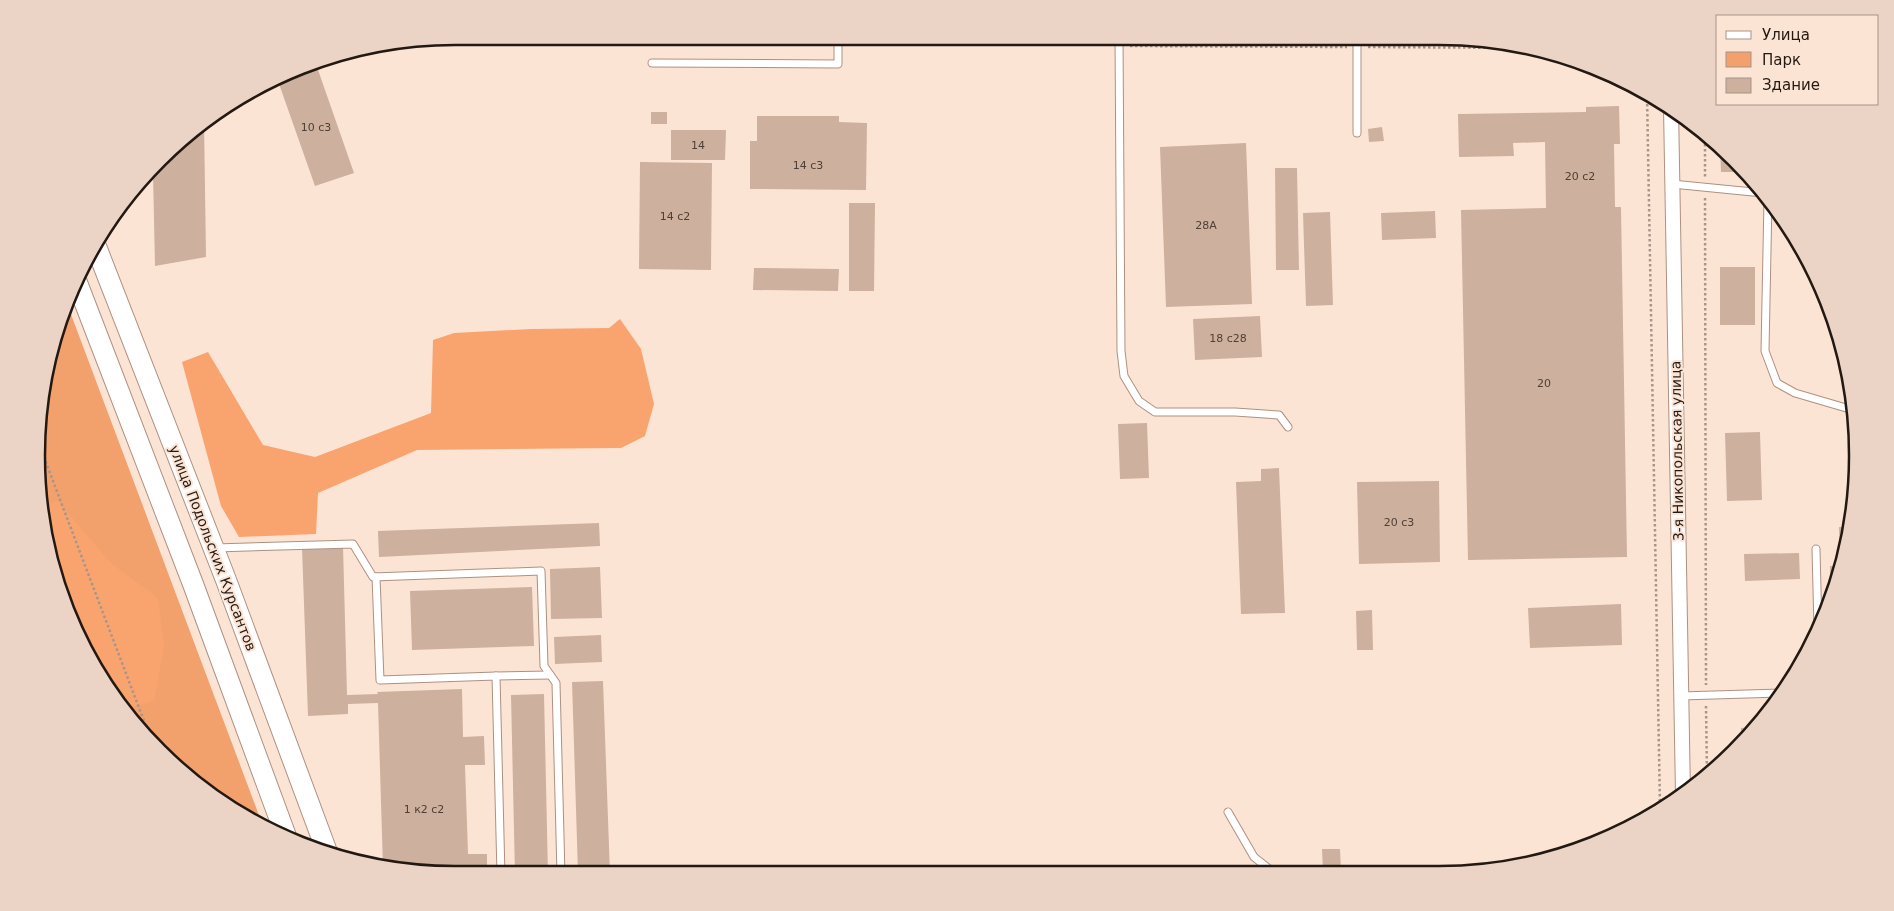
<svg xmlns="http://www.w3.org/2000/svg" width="1894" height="911" viewBox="0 0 1894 911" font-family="'DejaVu Sans',sans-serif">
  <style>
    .green { fill: #f3a16c }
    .forest { fill: #f9a46e }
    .building { fill: #cdb09e }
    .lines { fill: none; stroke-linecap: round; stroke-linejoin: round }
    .lane-casing { stroke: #ad9180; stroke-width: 9 }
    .street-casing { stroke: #ad9180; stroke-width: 16 }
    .secondary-casing { stroke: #ad9180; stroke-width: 22 }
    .path { stroke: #a89589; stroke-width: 2.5; stroke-dasharray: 2.5 2.5; stroke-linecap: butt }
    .lane { stroke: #fff; stroke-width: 7 }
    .street { stroke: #fff; stroke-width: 14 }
    .secondary { stroke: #fff; stroke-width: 20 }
    .labels { text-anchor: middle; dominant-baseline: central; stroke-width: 4; stroke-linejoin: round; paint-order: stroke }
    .number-label { font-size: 11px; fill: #4e3f35 }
    .street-label { font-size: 14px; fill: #231912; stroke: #fce4d5 }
    .rim { fill: none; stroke: #231912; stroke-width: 2.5 }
  </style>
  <rect width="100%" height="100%" fill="#fce4d5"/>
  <polygon class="green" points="66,301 263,826 223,804 159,752 80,641 40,511 44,373"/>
  <g class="forest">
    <polygon points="620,319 641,349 654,404 645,436 621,448 417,450 318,493 316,534 239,537 221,506 182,362 208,352 263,445 315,457 431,413 433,340 454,333 531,329 609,328"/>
    <polygon points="57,500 112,564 158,598 164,646 154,701 128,708 80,641 40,511 40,508"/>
  </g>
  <g class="building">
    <polygon points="317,67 354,173 315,186 278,81"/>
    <polygon points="1619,106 1620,144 1614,144 1615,207 1621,207 1627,557 1468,560 1461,210 1546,208 1545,142 1513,143 1514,156 1459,157 1458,114 1586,112 1586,107"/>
    <rect x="651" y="112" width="16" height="12"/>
    <polygon points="757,116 839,116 839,122 867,123 866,190 750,189 750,141 757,141"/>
    <polygon points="204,121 206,257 155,266 153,173 200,123"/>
    <polygon points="1382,127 1384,141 1369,142 1368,129"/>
    <polygon points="671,130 726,130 725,160 671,160"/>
    <polygon points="1246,143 1252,304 1166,307 1160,147"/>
    <polygon points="1720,147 1735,159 1746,172 1721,172"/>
    <polygon points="640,162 712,163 711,270 639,269"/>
    <polygon points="1275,168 1297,168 1299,270 1276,270"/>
    <polygon points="849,203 875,203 874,291 849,291"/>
    <polygon points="1435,211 1436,238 1382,240 1381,213"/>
    <polygon points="1330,212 1333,305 1306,306 1303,213"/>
    <rect x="1720" y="267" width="35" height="58"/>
    <polygon points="754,268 839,269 838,291 753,290"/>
    <polygon points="1260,316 1262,357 1195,360 1193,319"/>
    <polygon points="1147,423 1149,478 1120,479 1118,424"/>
    <polygon points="1760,432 1762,500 1727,501 1725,433"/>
    <polygon points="1279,468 1285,613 1241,614 1236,482 1261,481 1261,469"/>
    <polygon points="1439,481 1440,562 1359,564 1357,482"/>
    <polygon points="599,523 600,546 379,557 378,531"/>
    <polygon points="1839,527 1851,527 1850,538 1843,560 1840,560"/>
    <polygon points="343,546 347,695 378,694 377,692 462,689 463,737 484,736 485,765 465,765 468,854 487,854 487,875 455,875 383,868 378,703 348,704 348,714 308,716 302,548"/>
    <polygon points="1799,553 1800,579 1745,581 1744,554"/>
    <polygon points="1830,566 1841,566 1831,599"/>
    <polygon points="600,567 602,618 551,619 550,569"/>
    <polygon points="532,587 534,646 412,650 410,591"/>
    <polygon points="1621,604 1622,645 1530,648 1528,608"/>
    <polygon points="1372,610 1373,650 1357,650 1356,611"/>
    <polygon points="601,635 602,662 555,664 554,637"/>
    <polygon points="603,681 610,874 578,874 572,682"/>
    <polygon points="544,694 548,874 515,875 511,695"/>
    <polygon points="1755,727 1741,741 1741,728"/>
    <polygon points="1322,849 1340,849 1341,872 1323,872"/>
  </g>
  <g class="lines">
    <g class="lane-casing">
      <g id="lane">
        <polyline points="1119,36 1121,351 1124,376 1139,401 1155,412 1235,412 1279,415 1288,427"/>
        <polyline points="1357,36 1357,133"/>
        <polyline points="652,63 838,64 838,36"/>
        <polyline points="1672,184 1763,193"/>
        <polyline points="1768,200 1765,351 1777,383 1795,393 1853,410"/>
        <polyline points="215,548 353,544 373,577 541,571 544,666 556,683 561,874"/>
        <polyline points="1816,549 1818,629"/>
        <polyline points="376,577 380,680 496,676 501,875"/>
        <polyline points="496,676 550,675"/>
        <polyline points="1681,696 1781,693"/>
        <polyline points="1228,812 1254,857 1273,872"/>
      </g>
    </g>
    <g class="street-casing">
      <polyline id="street" points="1671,107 1683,795"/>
    </g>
    <g class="secondary-casing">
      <g id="secondary">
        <polyline points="95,244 226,580 327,852"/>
        <polyline points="76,280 193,584 287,839"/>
      </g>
    </g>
    <g class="path">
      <polyline points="876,36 892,36"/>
      <polyline points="1130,46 1347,47"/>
      <polyline points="1368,47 1531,48"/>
      <polyline points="1647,94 1660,807"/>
      <polyline points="1705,134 1705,178"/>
      <polyline points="1705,198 1706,685"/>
      <polyline points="42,452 152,742"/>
      <polyline points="1706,706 1707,775"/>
    </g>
    <use href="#lane" class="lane"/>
    <use href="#street" class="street"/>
    <use href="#secondary" class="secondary"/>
  </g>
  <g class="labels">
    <g class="number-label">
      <text x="316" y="127">10 с3</text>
      <text x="698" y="145">14</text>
      <text x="808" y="165">14 с3</text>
      <text x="1580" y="176">20 с2</text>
      <text x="675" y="216">14 с2</text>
      <text x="1206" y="225">28А</text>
      <text x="1228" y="338">18 с28</text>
      <text x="1544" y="383">20</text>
      <text x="1399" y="522">20 с3</text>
      <text x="424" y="809">1 к2 с2</text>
    </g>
    <g class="street-label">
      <text transform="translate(1677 451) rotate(-91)">3-я Никопольская улица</text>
      <text transform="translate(213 548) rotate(69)">улица Подольских Курсантов</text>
    </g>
  </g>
  <path d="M0 0H1894V911H0ZM455 45H1439A410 410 0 0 1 1849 455V456A410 410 0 0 1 1439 866H455A410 410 0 0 1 45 456V455A410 410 0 0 1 455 45Z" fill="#ebd4c5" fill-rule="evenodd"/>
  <path class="rim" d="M455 45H1439A410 410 0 0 1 1849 455V456A410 410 0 0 1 1439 866H455A410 410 0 0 1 45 456V455A410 410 0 0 1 455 45Z"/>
  <rect x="1716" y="15" width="162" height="90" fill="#fce4d5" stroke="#a59387"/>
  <rect x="1726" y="31" width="25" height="8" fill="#ffffff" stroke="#a59387"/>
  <text x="1762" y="40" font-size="15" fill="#231912">Улица</text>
  <rect x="1726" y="52" width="25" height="15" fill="#f3a16c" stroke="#a59387"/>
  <text x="1762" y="65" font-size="15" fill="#231912">Парк</text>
  <rect x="1726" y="78" width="25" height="15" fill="#cdb09e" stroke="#a59387"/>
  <text x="1762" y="90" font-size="15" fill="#231912">Здание</text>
</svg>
